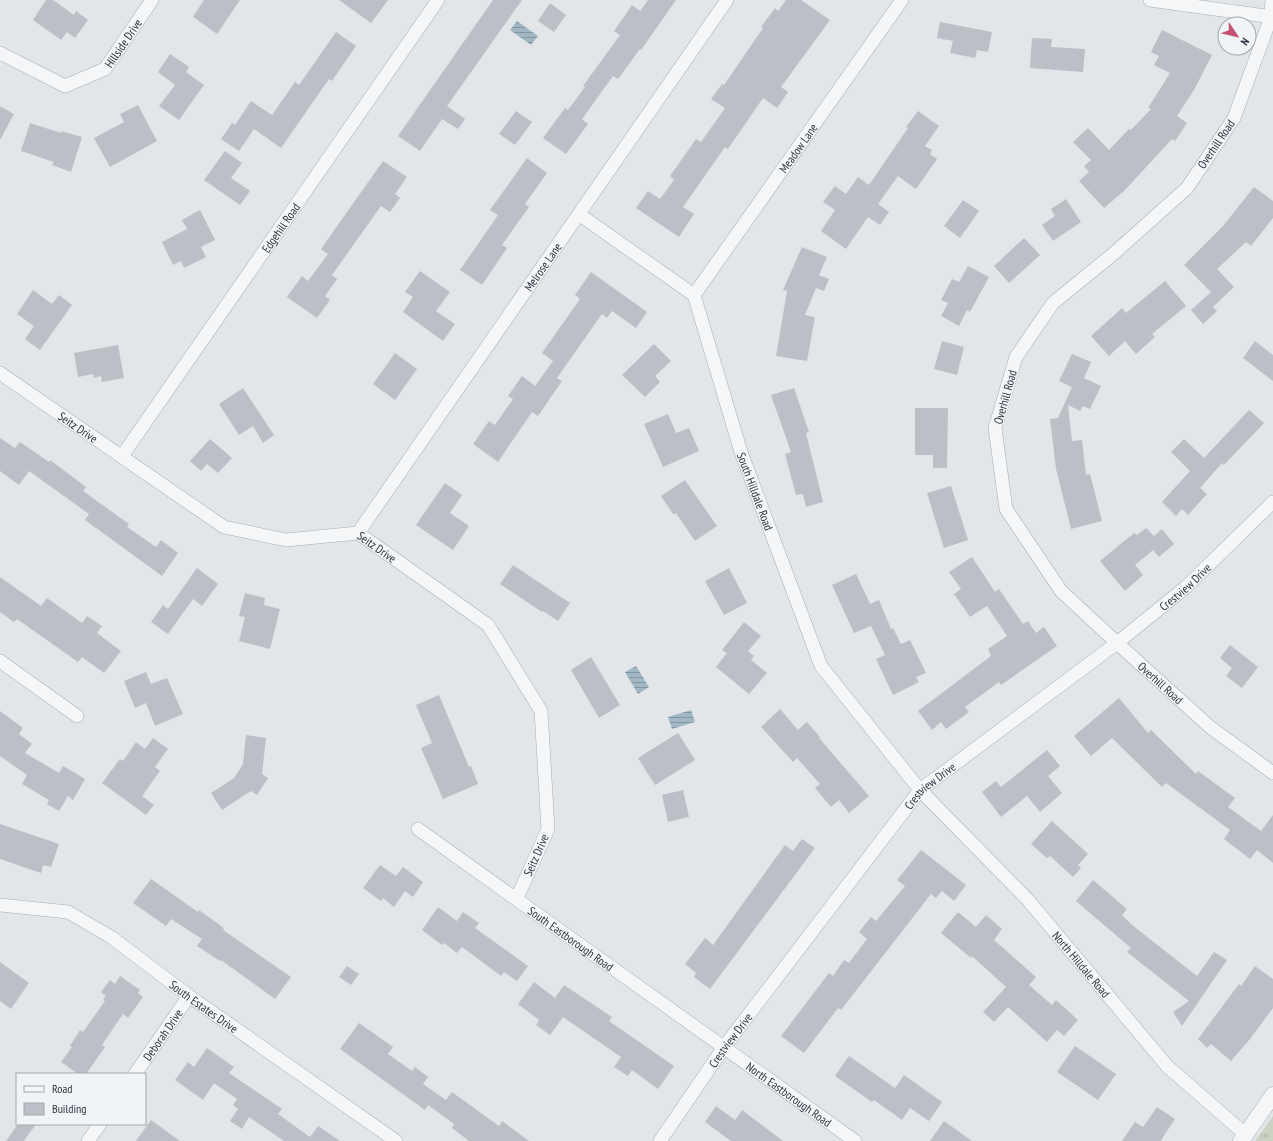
<svg xmlns="http://www.w3.org/2000/svg" width="1273" height="1141" viewBox="0 0 1273 1141" font-family="'PT Sans Narrow',sans-serif">
  <style>
    .grass { fill: url(#grass-tufts) }
    .water { fill: url(#water-rules) }
    .building { fill: #bac0c6 }
    .lines { fill: none; stroke-linecap: round; stroke-linejoin: round }
    .minor-casing { stroke: #a7aeb3; stroke-width: 14 }
    .tertiary-casing { stroke: #a7aeb3; stroke-width: 17 }
    .minor { stroke: #f4f6f8; stroke-width: 13 }
    .tertiary { stroke: #f4f6f8; stroke-width: 16 }
    .labels { text-anchor: middle; dominant-baseline: central; stroke-width: 3; stroke-linejoin: round; paint-order: stroke }
    .street-label { font-size: 12px; fill: #2b3640; stroke: #f1f4f7 }
  </style>
  <defs>
    <pattern id="grass-tufts" width="24" height="20" patternUnits="userSpaceOnUse"><rect width="24" height="20" fill="#cad2c4"/><path d="M3 7l-1-3M5 7V3M7 7l1-3M15 17l-1-3M17 17v-4M19 17l1-3" fill="none" stroke="#aeb5a9"/></pattern>
    <pattern id="water-rules" width="6" height="5" patternUnits="userSpaceOnUse"><rect width="6" height="5" fill="#a0b8c6"/><path d="M0 2.5h6" fill="none" stroke="#8396a2"/></pattern>
  </defs>
  <rect width="100%" height="100%" fill="#e2e6e9"/>
  <polygon class="grass" points="1273,1116 1273,1141 1255,1141"/>
  <g class="water">
    <polygon points="517,21 538,36 531,45 510,30"/>
    <polygon points="636,666 649,687 638,694 625,672"/>
    <polygon points="691,710 695,722 672,729 668,717"/>
  </g>
  <g class="building">
    <polygon points="46,0 53,0 74,15 76,11 88,20 75,38 67,32 61,40 33,20"/>
    <polygon points="204,0 240,0 217,34 193,17"/>
    <polygon points="339,0 388,0 371,23"/>
    <polygon points="493,0 522,0 447,106 465,119 458,129 442,119 420,151 398,136"/>
    <polygon points="648,0 676,0 641,50 640,49 618,79 613,76 582,119 588,124 566,154 543,138 565,108 568,110 585,87 583,86 620,35 614,31 632,5 640,11"/>
    <polygon points="786,0 801,0 830,20 781,87 788,92 777,108 763,98 728,149 725,147 683,207 694,214 679,237 636,208 648,191 660,199 674,180 670,176 696,139 701,142 725,108 711,99 722,84 724,85 763,28 761,27 775,8 778,11"/>
    <polygon points="550,3 566,15 554,32 538,21"/>
    <polygon points="940,22 992,32 988,52 977,50 975,58 950,53 953,41 937,38"/>
    <polygon points="1162,30 1212,55 1194,90 1177,116 1187,123 1175,141 1172,139 1124,191 1104,208 1079,181 1089,172 1084,166 1091,160 1073,142 1088,128 1109,150 1129,129 1131,130 1151,109 1148,108 1170,73 1154,65 1159,56 1151,52"/>
    <polygon points="336,32 356,46 332,81 329,79 281,148 254,129 239,151 221,139 232,123 235,125 251,101 272,115 295,82 299,85"/>
    <polygon points="1032,38 1052,39 1051,47 1085,49 1083,72 1030,68"/>
    <polygon points="170,54 189,67 186,72 204,85 179,120 159,106 175,85 158,72"/>
    <polygon points="138,105 157,141 110,167 94,138 124,122 120,114"/>
    <polygon points="0,106 14,114 0,140"/>
    <polygon points="516,111 532,122 515,145 499,134"/>
    <polygon points="918,111 939,126 925,146 932,150 930,154 937,159 916,189 898,176 878,204 889,212 880,225 868,217 846,249 821,231 835,210 823,202 835,186 846,194 858,177 869,185 908,128 906,127"/>
    <polygon points="30,123 61,133 61,131 82,137 71,172 52,165 54,162 21,151"/>
    <polygon points="225,151 242,163 231,178 250,191 240,205 204,180"/>
    <polygon points="527,158 547,173 525,204 529,207 502,245 507,248 482,285 460,270 498,215 490,210"/>
    <polygon points="383,161 407,177 395,194 400,198 390,212 381,206 332,275 337,279 325,296 330,300 317,318 287,297 302,276 308,281 328,254 321,249"/>
    <polygon points="1254,187 1273,201 1273,218 1251,246 1246,242 1217,269 1234,287 1213,307 1217,311 1203,324 1191,310 1211,292 1184,265 1223,226"/>
    <polygon points="1066,199 1081,222 1053,241 1042,225 1055,216 1051,209"/>
    <polygon points="963,200 979,211 960,238 944,226"/>
    <polygon points="200,210 215,240 201,247 206,257 184,268 181,261 173,265 162,242 187,229 182,220"/>
    <polygon points="1024,238 1040,255 1009,283 994,266"/>
    <polygon points="802,247 827,257 819,275 829,279 824,291 816,288 805,315 815,317 807,361 776,356 787,291 783,290"/>
    <polygon points="968,266 989,277 970,312 967,310 959,326 941,316 948,303 941,300 952,279 959,282"/>
    <polygon points="420,271 450,292 436,311 455,324 443,341 403,312 413,297 405,292"/>
    <polygon points="591,272 647,312 636,328 612,311 607,318 602,314 557,378 562,381 538,416 532,412 498,462 473,444 489,421 495,425 513,399 508,396 522,376 535,386 553,361 542,353 580,299 575,295"/>
    <polygon points="1165,281 1186,306 1152,334 1155,337 1136,354 1125,341 1109,356 1091,336 1122,308 1126,313"/>
    <polygon points="33,290 52,304 59,295 72,305 40,350 25,339 34,326 17,314"/>
    <polygon points="942,341 964,347 957,375 934,369"/>
    <polygon points="1255,341 1273,355 1273,381 1243,358"/>
    <polygon points="654,344 671,361 655,376 660,382 645,397 622,375"/>
    <polygon points="118,345 124,378 102,382 101,376 94,378 93,374 78,377 74,353"/>
    <polygon points="395,353 417,369 395,400 373,384"/>
    <polygon points="1072,354 1091,362 1084,378 1101,386 1090,409 1083,406 1080,411 1068,405 1072,441 1082,440 1086,475 1090,474 1102,521 1071,529 1056,469 1050,419 1058,418 1072,387 1059,381"/>
    <polygon points="243,388 274,435 263,443 253,426 239,435 219,404"/>
    <polygon points="794,388 809,432 806,433 823,502 806,507 803,494 796,495 785,454 791,452 771,395"/>
    <polygon points="915,408 948,408 947,468 933,468 933,455 915,455"/>
    <polygon points="1249,410 1264,423 1224,465 1222,463 1200,488 1207,494 1188,515 1182,509 1176,516 1162,502 1190,471 1171,452 1184,439 1204,458"/>
    <polygon points="668,414 676,433 689,428 699,451 663,467 644,424"/>
    <polygon points="0,438 15,448 20,442 49,462 50,460 86,487 83,491 129,524 127,527 156,547 161,540 178,553 162,576 85,520 89,514 29,471 19,485 0,471"/>
    <polygon points="210,439 232,458 218,473 207,464 201,471 190,461"/>
    <polygon points="685,480 717,526 695,541 676,513 673,514 661,496"/>
    <polygon points="445,483 462,495 450,513 469,526 453,550 416,525"/>
    <polygon points="951,486 968,540 944,548 927,493"/>
    <polygon points="1146,528 1154,536 1162,529 1174,544 1159,557 1153,550 1135,565 1143,575 1125,591 1100,561 1134,533 1137,535"/>
    <polygon points="972,557 995,592 999,589 1023,624 1028,621 1036,633 1044,627 1057,646 1001,685 999,682 965,707 969,712 946,729 941,722 932,730 918,711 991,656 988,649 1007,636 987,606 970,617 954,594 961,589 949,572"/>
    <polygon points="513,565 570,603 558,621 543,611 542,612 500,584"/>
    <polygon points="197,568 218,584 202,606 193,599 168,634 151,622 163,605 168,609"/>
    <polygon points="729,568 747,603 724,615 705,581"/>
    <polygon points="856,574 870,604 879,600 891,629 893,628 901,644 910,640 926,673 916,677 919,682 893,695 876,659 885,655 871,626 854,633 832,585"/>
    <polygon points="0,577 41,606 47,598 82,623 87,616 102,626 97,633 121,651 104,673 82,657 78,662 17,619 14,622 0,612"/>
    <polygon points="245,593 265,598 264,605 280,609 270,649 239,641 245,617 239,616"/>
    <polygon points="744,622 761,636 748,651 754,656 751,660 767,673 749,694 716,667 727,653 722,650"/>
    <polygon points="1230,645 1258,667 1242,688 1226,676 1232,668 1220,658"/>
    <polygon points="591,657 620,705 599,718 571,670"/>
    <polygon points="146,672 151,684 167,678 183,714 155,726 146,703 135,708 124,681"/>
    <polygon points="439,695 469,767 471,766 478,784 443,799 421,748 432,743 416,705"/>
    <polygon points="1119,698 1148,733 1151,730 1196,774 1198,771 1235,798 1228,807 1261,831 1273,815 1273,863 1257,850 1250,859 1224,839 1230,830 1166,783 1162,787 1112,738 1091,756 1074,736"/>
    <polygon points="780,709 798,730 807,722 820,737 819,738 869,796 849,813 839,800 831,807 815,788 820,784 797,758 793,762 761,727"/>
    <polygon points="0,711 23,728 19,734 32,744 25,753 59,773 63,766 85,779 73,800 68,796 59,811 47,804 49,800 22,784 27,775 0,756"/>
    <polygon points="678,733 695,760 655,785 638,758"/>
    <polygon points="246,735 266,738 262,774 268,778 257,795 251,791 222,810 211,793 234,778 243,764"/>
    <polygon points="153,738 168,749 155,767 160,771 142,796 154,805 146,815 102,783 120,759 123,761 136,742 145,749"/>
    <polygon points="1047,750 1060,766 1048,776 1062,793 1040,812 1027,796 1001,817 982,792 996,781 1001,787"/>
    <polygon points="683,790 689,817 668,822 662,795"/>
    <polygon points="1052,821 1088,854 1078,865 1081,868 1073,877 1050,856 1047,858 1031,844"/>
    <polygon points="0,824 59,844 51,867 43,865 41,873 0,859"/>
    <polygon points="802,839 815,848 710,989 694,977 696,973 685,964 705,938 713,945 785,845 793,851"/>
    <polygon points="921,850 966,885 954,901 942,891 936,898 931,894 841,1010 838,1008 804,1053 781,1036 829,973 833,976 844,960 849,963 867,939 859,932 871,917 876,921 905,886 897,880"/>
    <polygon points="380,865 396,876 403,867 423,882 413,897 405,891 394,907 383,898 381,901 363,888"/>
    <polygon points="151,879 198,912 199,910 224,928 223,930 291,977 275,999 221,960 220,961 197,946 202,939 171,919 166,926 133,903"/>
    <polygon points="1093,880 1127,909 1122,915 1132,925 1197,976 1214,952 1227,960 1182,1026 1173,1012 1189,1001 1127,952 1131,948 1076,901"/>
    <polygon points="438,907 457,921 463,912 479,923 475,928 528,966 517,981 504,972 501,976 462,947 457,953 444,943 442,945 422,930"/>
    <polygon points="958,912 976,927 986,915 1002,929 994,940 1036,977 1029,985 1052,1005 1056,1000 1078,1020 1064,1036 1057,1030 1047,1042 1008,1007 994,1022 983,1012 1006,987 972,956 971,958 941,933"/>
    <polygon points="0,962 29,983 11,1009 0,1001"/>
    <polygon points="347,966 359,974 351,985 339,977"/>
    <polygon points="1255,966 1273,979 1273,1008 1250,1039 1231,1061 1211,1044 1207,1048 1198,1039 1239,984 1241,986"/>
    <polygon points="120,976 140,990 138,993 143,997 128,1018 123,1014 102,1045 105,1047 86,1074 78,1074 61,1062 72,1047 70,1046 80,1030 83,1032 105,1001 103,1000 106,996 101,992 110,980 115,984"/>
    <polygon points="534,982 555,998 564,985 612,1017 609,1021 674,1066 658,1089 632,1070 628,1076 614,1067 621,1057 563,1017 550,1035 536,1025 539,1020 518,1004"/>
    <polygon points="359,1023 393,1047 388,1054 412,1071 415,1067 428,1077 423,1084 446,1100 452,1092 499,1126 502,1121 529,1141 469,1141 452,1128 454,1124 428,1105 425,1110 340,1049"/>
    <polygon points="1075,1046 1116,1074 1098,1100 1057,1072"/>
    <polygon points="207,1048 234,1067 229,1073 282,1109 278,1114 310,1137 318,1126 340,1141 284,1141 249,1117 242,1129 230,1121 238,1109 233,1105 237,1099 214,1083 203,1100 175,1080 188,1062 194,1067"/>
    <polygon points="849,1056 895,1088 904,1075 942,1102 929,1121 910,1108 902,1120 874,1100 872,1102 835,1076"/>
    <polygon points="716,1106 735,1120 742,1110 783,1141 731,1141 705,1122"/>
    <polygon points="1157,1107 1175,1119 1161,1140 1162,1141 1122,1141 1135,1122 1143,1127"/>
    <polygon points="151,1120 180,1141 136,1141"/>
    <polygon points="944,1121 972,1141 930,1141"/>
    <polygon points="18,1124 36,1124 24,1141 6,1141"/>
  </g>
  <g class="lines">
    <g class="minor-casing">
      <g id="minor">
        <polyline points="1150,0 1273,17"/>
        <path id="s1" d="M1272 0 1271 17 1234 118 1187 188 1112 255 1053 303 1016 357 995 428 1006 509 1061 591 1117 643 1210 727 1273 773"/>
        <path id="s2" d="M0 53 65 86 105 69 152 0"/>
        <path id="s3" d="M580 215 694 295 741 452 821 666 920 790 1028 900 1167 1066 1245 1134"/>
        <path id="s4" d="M694 295 902 0"/>
        <path id="s5" d="M0 373 224 527 286 540 358 533 488 625 541 711 548 829 517 898"/>
        <path id="s6" d="M122 456 438 0"/>
        <path id="s7" d="M358 533 727 0"/>
        <polyline points="0,661 77,716"/>
        <path id="s8" d="M418 829 855 1141"/>
        <path id="s9" d="M0 905 68 912 111 937 189 996 396 1141"/>
        <path id="s10" d="M135 1074 189 996"/>
        <polyline points="88,1141 100,1124"/>
        <path id="s11" d="M660 1141 724 1047 920 790 1117 643 1186 587 1273 502"/>
      </g>
    </g>
    <g class="tertiary-casing">
      <polyline id="tertiary" points="1241,1141 1273,1095"/>
    </g>
    <use href="#minor" class="minor"/>
    <use href="#tertiary" class="tertiary"/>
  </g>
  <g class="labels">
    <g class="street-label">
      <text stroke="none"><textPath href="#s2" startOffset="148">Hillside Drive</textPath></text>
      <text transform="translate(1216 144) rotate(-56)">Overhill Road</text>
      <text stroke="none"><textPath href="#s4" startOffset="180">Meadow Lane</textPath></text>
      <text stroke="none"><textPath href="#s6" startOffset="278">Edgehill Road</textPath></text>
      <text stroke="none"><textPath href="#s7" startOffset="324">Melrose Lane</textPath></text>
      <text transform="translate(1005 397) rotate(-74)">Overhill Road</text>
      <text stroke="none"><textPath href="#s5" startOffset="95">Seitz Drive</textPath></text>
      <text stroke="none"><textPath href="#s3" startOffset="345">South Hilldale Road</textPath></text>
      <text stroke="none"><textPath href="#s5" startOffset="431">Seitz Drive</textPath></text>
      <text stroke="none"><textPath href="#s11" startOffset="771">Crestview Drive</textPath></text>
      <text stroke="none"><textPath href="#s1" startOffset="841">Overhill Road</textPath></text>
      <text stroke="none"><textPath href="#s11" startOffset="447">Crestview Drive</textPath></text>
      <text transform="translate(536 855) rotate(-66)">Seitz Drive</text>
      <text stroke="none"><textPath href="#s8" startOffset="188">South Eastborough Road</textPath></text>
      <text stroke="none"><textPath href="#s3" startOffset="928">North Hilldale Road</textPath></text>
      <text stroke="none"><textPath href="#s9" startOffset="234">South Estates Drive</textPath></text>
      <text stroke="none"><textPath href="#s10" startOffset="48">Deborah Drive</textPath></text>
      <text stroke="none"><textPath href="#s11" startOffset="123">Crestview Drive</textPath></text>
      <text stroke="none"><textPath href="#s8" startOffset="456">North Eastborough Road</textPath></text>
    </g>
  </g>
  <rect x="16" y="1073" width="130" height="52" fill="#f1f4f7" stroke="#a2a8ae"/>
  <rect x="24" y="1086" width="20" height="6" fill="#f4f6f8" stroke="#a2a8ae"/>
  <text x="52" y="1093" font-size="12" fill="#2b3640">Road</text>
  <rect x="24" y="1103" width="20" height="12" fill="#bac0c6" stroke="#a2a8ae"/>
  <text x="52" y="1113" font-size="12" fill="#2b3640">Building</text>
  <g transform="translate(1237 36) rotate(125)"><circle r="19" fill="#f1f4f7" stroke="#a2a8ae"/>
  <path d="M0-3L7 15L0 10L-7 15Z" fill="#c35274"/>
  <text y="-6" font-size="11" font-weight="bold" text-anchor="middle" fill="#2b3640">N</text>
  </g>
</svg>
